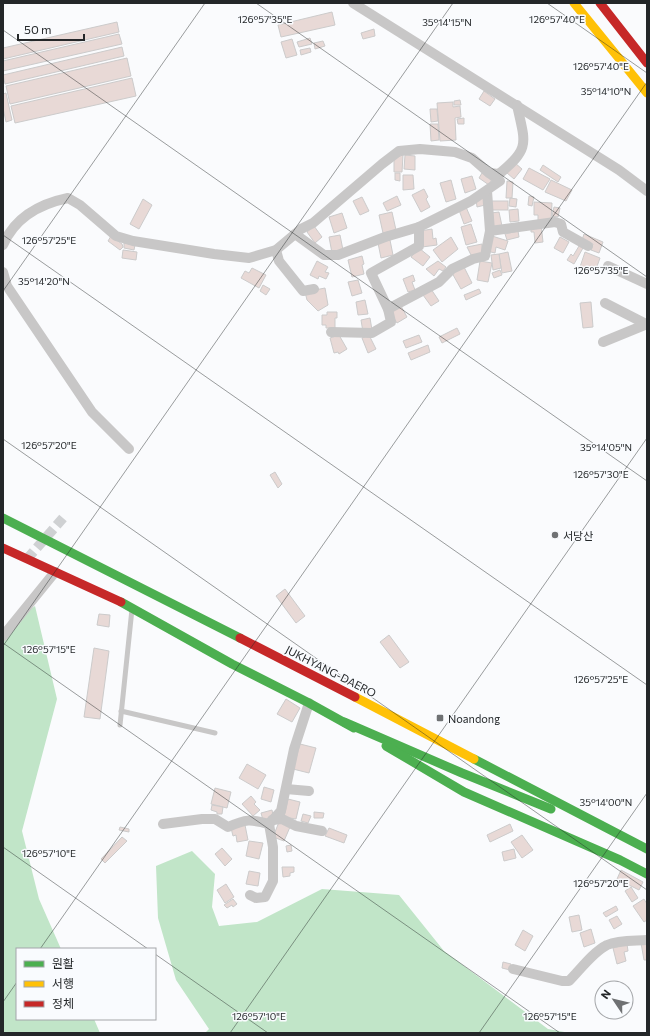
<svg xmlns="http://www.w3.org/2000/svg" width="650" height="1036" viewBox="0 0 650 1036" font-family="Commissioner,'Noto Sans KR',sans-serif">
  <style>
    .forest { fill: #c1e5c8 }
    .building { fill: #e8d9d6; stroke: #cccbcb }
    .lines { fill: none; stroke-linecap: round; stroke-linejoin: round }
    .street-tunnel { stroke: #cfd1d3; stroke-width: 10; stroke-dasharray: 10 5; stroke-linecap: butt }
    .lane { stroke: #c8c7c7; stroke-width: 5 }
    .street { stroke: #c8c7c7; stroke-width: 10 }
    .fast { stroke: #4caf50; stroke-width: 9 }
    .slow { stroke: #ffc107; stroke-width: 9 }
    .jam { stroke: #c62828; stroke-width: 9 }
    .ticks { fill: none; stroke: #242729; stroke-width: 1; stroke-opacity: 0.45 }
    .poi-dot { fill: #6f7173; stroke: #f9fbfe; stroke-width: 1.5 }
    .labels { text-anchor: middle; dominant-baseline: central; stroke-width: 3; stroke-linejoin: round; paint-order: stroke }
    .poi-label { font-size: 11px; fill: #242729; stroke: #f9fbfe; text-anchor: start }
    .street-label { font-size: 11px; fill: #242729; stroke: #f9fbfe }
    .ticks-label { font-size: 10px; text-anchor: middle; fill: #242729; stroke: #f9fbfe; stroke-width: 3; stroke-linejoin: round; paint-order: stroke }
  </style>
  <rect width="100%" height="100%" fill="#fafbfd"/>
  <g class="forest">
    <polygon points="35,606 57,699 22,831 39,899 61,949 17,949 17,1019 94,1019 100,1033 3,1033 3,629"/>
    <polygon points="192,851 215,874 212,907 219,926 257,922 322,889 399,895 444,951 548,1029 570,1033 205,1033 209,1029 176,980 158,918 156,866"/>
  </g>
  <g class="building">
    <polygon points="332,12 335,25 281,37 278,25"/>
    <polygon points="117,22 119,32 3,59 3,48"/>
    <polygon points="374,29 375,36 363,39 361,33"/>
    <polygon points="119,34 122,44 3,71 3,61"/>
    <polygon points="310,38 312,44 299,47 297,42"/>
    <polygon points="292,39 297,55 286,58 281,42"/>
    <polygon points="323,41 325,46 315,49 314,43"/>
    <polygon points="122,47 124,56 5,84 3,75"/>
    <polygon points="310,48 311,52 301,55 300,50"/>
    <polygon points="127,58 131,76 10,104 6,86"/>
    <polygon points="132,78 136,96 15,123 11,106"/>
    <polygon points="484,91 495,99 490,106 479,99"/>
    <polygon points="6,93 12,120 6,122 3,108 3,94"/>
    <polygon points="460,100 461,105 454,105 454,101"/>
    <polygon points="453,102 453,107 460,106 461,117 455,118 456,140 440,141 437,103"/>
    <polygon points="430,109 437,109 438,121 431,122"/>
    <polygon points="464,118 464,124 458,124 457,119"/>
    <polygon points="430,124 438,124 439,140 431,141"/>
    <polygon points="403,155 402,172 394,172 394,158"/>
    <polygon points="405,155 415,156 415,170 404,169"/>
    <polygon points="515,163 522,169 514,179 507,173"/>
    <polygon points="543,165 561,177 558,182 540,170"/>
    <polygon points="529,168 550,179 543,190 523,179"/>
    <polygon points="395,173 400,173 400,181 395,180"/>
    <polygon points="482,173 492,179 489,185 479,178"/>
    <polygon points="403,175 413,175 414,189 403,190"/>
    <polygon points="472,176 476,189 465,193 461,179"/>
    <polygon points="451,180 456,199 446,202 440,183"/>
    <polygon points="551,180 572,190 566,201 545,192"/>
    <polygon points="507,181 513,182 512,198 506,198"/>
    <polygon points="424,189 428,197 426,199 430,207 421,212 412,195"/>
    <polygon points="397,196 401,205 387,211 383,203"/>
    <polygon points="529,196 534,197 532,206 528,205"/>
    <polygon points="362,197 369,211 360,215 353,201"/>
    <polygon points="483,198 485,205 477,207 476,199"/>
    <polygon points="510,198 517,199 516,207 509,206"/>
    <polygon points="143,199 152,205 139,229 130,224"/>
    <rect x="491" y="201" width="17" height="9"/>
    <polygon points="534,202 552,203 551,221 538,222 538,215 534,215"/>
    <polygon points="466,207 472,221 464,224 459,210"/>
    <polygon points="554,207 560,208 558,217 552,216"/>
    <polygon points="518,209 519,221 510,222 509,210"/>
    <polygon points="392,212 396,230 383,233 379,215"/>
    <polygon points="499,212 502,226 494,227 491,213"/>
    <polygon points="342,213 347,228 334,233 329,217"/>
    <polygon points="471,224 477,242 466,245 461,227"/>
    <polygon points="541,224 543,242 535,243 534,232 531,232 531,225"/>
    <polygon points="314,226 322,237 315,243 307,232"/>
    <polygon points="432,229 433,239 436,238 437,245 422,247 420,231"/>
    <polygon points="518,231 519,237 507,240 505,234"/>
    <polygon points="584,234 603,242 599,253 591,250 593,244 582,240"/>
    <polygon points="340,235 343,250 332,253 329,237"/>
    <polygon points="111,236 122,244 123,247 120,250 108,241"/>
    <polygon points="492,236 508,241 505,250 496,247 495,253 487,251"/>
    <polygon points="451,237 458,249 442,262 433,250"/>
    <polygon points="560,237 569,242 563,253 554,248"/>
    <polygon points="390,240 393,255 381,258 378,243"/>
    <polygon points="124,243 135,245 134,250 124,248"/>
    <polygon points="482,244 482,254 471,255 467,247"/>
    <polygon points="579,246 583,248 574,264 567,260 571,254 573,256"/>
    <polygon points="419,248 430,257 423,266 411,257"/>
    <polygon points="123,250 137,252 136,260 122,258"/>
    <polygon points="508,252 512,271 502,273 499,254"/>
    <polygon points="585,252 600,258 595,272 580,267"/>
    <polygon points="499,254 501,268 493,270 491,255"/>
    <polygon points="362,256 364,264 362,265 364,274 352,277 348,260"/>
    <polygon points="317,261 328,267 325,272 329,273 326,279 319,276 318,279 310,275"/>
    <polygon points="438,261 446,267 443,271 439,269 434,276 426,269"/>
    <polygon points="480,261 492,263 488,282 477,280"/>
    <polygon points="464,267 472,283 461,289 452,273"/>
    <polygon points="252,268 266,275 259,288 241,278 245,271 249,273"/>
    <polygon points="500,270 502,275 494,278 492,273"/>
    <polygon points="413,275 415,281 412,282 415,290 408,292 403,279"/>
    <polygon points="358,280 362,293 352,296 348,282"/>
    <polygon points="263,285 270,289 266,295 260,291"/>
    <polygon points="325,288 328,305 318,311 307,300 305,292"/>
    <polygon points="431,289 439,301 431,306 423,295"/>
    <polygon points="479,289 481,293 466,300 464,295"/>
    <polygon points="365,300 368,314 358,315 356,302"/>
    <polygon points="591,302 593,327 583,328 580,303"/>
    <polygon points="401,306 407,317 397,323 390,312"/>
    <polygon points="327,312 337,312 337,318 335,318 335,328 326,328 326,325 322,325 322,315 327,315"/>
    <polygon points="370,318 372,330 363,332 361,320"/>
    <polygon points="457,328 460,334 442,343 439,337"/>
    <polygon points="339,335 347,349 339,354 338,352 334,353 330,338"/>
    <polygon points="369,335 376,349 368,353 362,338"/>
    <polygon points="419,335 422,342 406,348 403,341"/>
    <polygon points="428,345 430,352 411,360 408,353"/>
    <polygon points="275,472 282,484 278,488 270,475"/>
    <polygon points="285,589 305,616 296,623 276,596"/>
    <polygon points="99,614 110,615 109,627 97,625"/>
    <polygon points="389,635 409,662 400,668 380,642"/>
    <polygon points="94,648 109,651 100,719 84,717"/>
    <polygon points="286,699 300,708 292,722 277,714"/>
    <polygon points="300,744 316,748 309,773 293,769"/>
    <polygon points="247,764 266,775 258,789 239,778"/>
    <polygon points="264,787 274,790 271,802 261,799"/>
    <polygon points="215,788 231,792 227,808 211,804"/>
    <polygon points="251,796 256,802 254,804 260,810 253,816 242,804"/>
    <polygon points="288,799 300,802 296,819 284,817"/>
    <polygon points="212,805 223,807 222,814 217,814 217,812 211,810"/>
    <polygon points="272,810 273,815 271,818 263,820 261,813"/>
    <polygon points="314,812 324,813 323,818 314,818"/>
    <polygon points="303,814 311,816 308,823 301,821"/>
    <polygon points="279,822 290,827 284,841 273,837"/>
    <polygon points="510,824 513,831 490,842 487,835"/>
    <polygon points="245,825 248,840 237,842 236,835 233,836 231,828"/>
    <polygon points="120,827 129,829 129,832 119,830"/>
    <polygon points="329,828 347,835 344,843 325,836"/>
    <polygon points="522,835 533,850 522,858 511,842"/>
    <polygon points="122,837 127,841 105,863 101,859"/>
    <polygon points="249,841 263,843 259,859 246,856"/>
    <polygon points="291,845 292,851 287,852 286,846"/>
    <polygon points="222,848 232,859 225,866 215,854"/>
    <polygon points="514,849 516,858 504,861 502,852"/>
    <polygon points="282,867 294,867 294,872 290,873 290,876 283,877"/>
    <polygon points="621,870 643,882 639,890 617,879"/>
    <polygon points="249,871 260,873 258,886 246,884"/>
    <polygon points="226,884 234,897 225,903 217,890"/>
    <polygon points="631,887 638,898 632,902 625,891"/>
    <polygon points="233,899 237,904 233,907 232,905 227,908 224,905"/>
    <polygon points="644,899 647,904 647,920 644,922 633,906"/>
    <polygon points="616,906 618,910 606,917 603,913"/>
    <polygon points="579,915 582,930 572,932 569,917"/>
    <polygon points="617,916 622,924 614,929 609,920"/>
    <polygon points="591,929 595,943 584,947 580,933"/>
    <polygon points="523,930 533,936 525,951 515,945"/>
    <polygon points="647,942 647,960 644,960 641,943"/>
    <polygon points="627,944 628,951 624,952 626,961 617,964 613,948"/>
    <polygon points="503,962 511,964 510,970 502,968"/>
  </g>
  <g class="lines">
    <polyline class="street-tunnel" points="27,559 63,518"/>
    <g class="lane">
      <polyline points="121,711 215,733"/>
      <polyline points="120,725 132,609"/>
    </g>
    <g class="street">
      <polyline points="353,3 619,170 647,191"/>
      <polyline points="487,191 490,231"/>
      <polyline points="295,234 324,255 338,255 385,237 419,227 471,201 500,181 489,173"/>
      <path d="M3 245C15 217 39 204 68 198L80 205 116 236 133 241 214 254 249 258 276 250 301 229 313 223 382 164 399 151 420 149 455 152 472 158 489 173 499 174C531 148 525 143 517 105"/>
      <polyline points="276,250 279,261 303,291 314,289"/>
      <polyline points="608,266 647,284"/>
      <polyline points="3,272 7,286 92,412 129,449"/>
      <polyline points="605,303 646,324"/>
      <polyline points="388,309 439,282 452,269 473,259 485,256 490,231 555,222 561,224 563,232 588,246"/>
      <polyline points="331,332 372,333 391,322 388,309 371,273 419,246 419,227"/>
      <polyline points="603,342 647,324"/>
      <polyline points="3,636 55,572"/>
      <polyline points="286,789 309,791"/>
      <polyline points="272,820 282,819 296,826 322,831"/>
      <path d="M163 824 202 819H215L228 827C246 819 250 819 269 824"/>
      <polyline points="250,895 256,898 265,897 273,881 273,847 269,824 281,811 294,749 309,703"/>
      <path d="M513 969 562 981H569C580 970 593 952 607 945 619 940 634 941 647 940"/>
    </g>
    <g class="fast">
      <polyline points="3,518 240,638"/>
      <polyline points="121,602 232,664 309,703 354,728"/>
      <polyline points="344,722 462,773 551,809"/>
      <polyline points="386,746 464,792 620,860 647,874"/>
      <polyline points="474,759 647,849"/>
    </g>
    <g class="slow">
      <polyline points="574,3 647,93"/>
      <polyline points="355,697 474,759"/>
    </g>
    <g class="jam">
      <polyline points="600,3 647,63"/>
      <polyline points="3,548 121,602"/>
      <polyline points="240,638 355,697"/>
    </g>
  </g>
  <path class="ticks" d="M256 3 647 277M547 3 647 73M3 30 647 481M3 235 647 685M3 291 205 3M3 439 647 890M3 643 560 1033M3 646 453 3M3 847 148 949M40 949 647 82M155 954 268 1033M3 1002 17 982M230 1033 647 438M479 1033 647 793"/>
  <g class="poi-dot">
    <circle cx="555" cy="535" r="4"/>
    <rect x="436" y="714" width="8" height="8" rx="2"/>
  </g>
  <g class="labels">
    <g class="poi-label">
      <text x="563" y="535">서당산</text>
      <text x="448" y="718">Noandong</text>
    </g>
    <g class="street-label">
      <text transform="translate(331 671) rotate(27)">JUKHYANG-DAERO</text>
    </g>
  </g>
  <g class="ticks-label">
    <text x="557" y="23">126°57'40"E</text>
    <text x="265" y="23">126°57'35"E</text>
    <text x="447" y="26">35°14'15"N</text>
    <text x="601" y="70">126°57'40"E</text>
    <text x="606" y="95">35°14'10"N</text>
    <text x="49" y="244">126°57'25"E</text>
    <text x="601" y="274">126°57'35"E</text>
    <text x="44" y="285">35°14'20"N</text>
    <text x="49" y="449">126°57'20"E</text>
    <text x="606" y="451">35°14'05"N</text>
    <text x="601" y="478">126°57'30"E</text>
    <text x="49" y="653">126°57'15"E</text>
    <text x="601" y="683">126°57'25"E</text>
    <text x="606" y="806">35°14'00"N</text>
    <text x="49" y="857">126°57'10"E</text>
    <text x="601" y="887">126°57'20"E</text>
    <text x="259" y="1020">126°57'10"E</text>
    <text x="550" y="1020">126°57'15"E</text>
  </g>
  <rect width="650" height="1036" fill="none" stroke="#242729" stroke-width="8"/>
  <rect x="16" y="948" width="140" height="72" fill="#f9fbfe" stroke="#a4a6a9"/>
  <rect x="24" y="961" width="20" height="6" fill="#4caf50" stroke="#a4a6a9"/>
  <text x="52" y="968" font-size="12" fill="#242729">원활</text>
  <rect x="24" y="981" width="20" height="6" fill="#ffc107" stroke="#a4a6a9"/>
  <text x="52" y="988" font-size="12" fill="#242729">서행</text>
  <rect x="24" y="1001" width="20" height="6" fill="#c62828" stroke="#a4a6a9"/>
  <text x="52" y="1008" font-size="12" fill="#242729">정체</text>
  <g transform="translate(614 1000) rotate(305)"><circle r="19" fill="#f9fbfe" stroke="#a4a6a9"/>
  <path d="M0-3L7 15L0 10L-7 15Z" fill="#6f7173"/>
  <text y="-6" font-size="11" font-weight="bold" text-anchor="middle" fill="#242729">N</text>
  </g>
  <path d="M18 34v6h66v-6" fill="none" stroke="#242729" stroke-width="2"/>
  <text x="24" y="34" font-size="12" fill="#242729" stroke="#f9fbfe" stroke-width="3" paint-order="stroke">50 m</text>
</svg>
